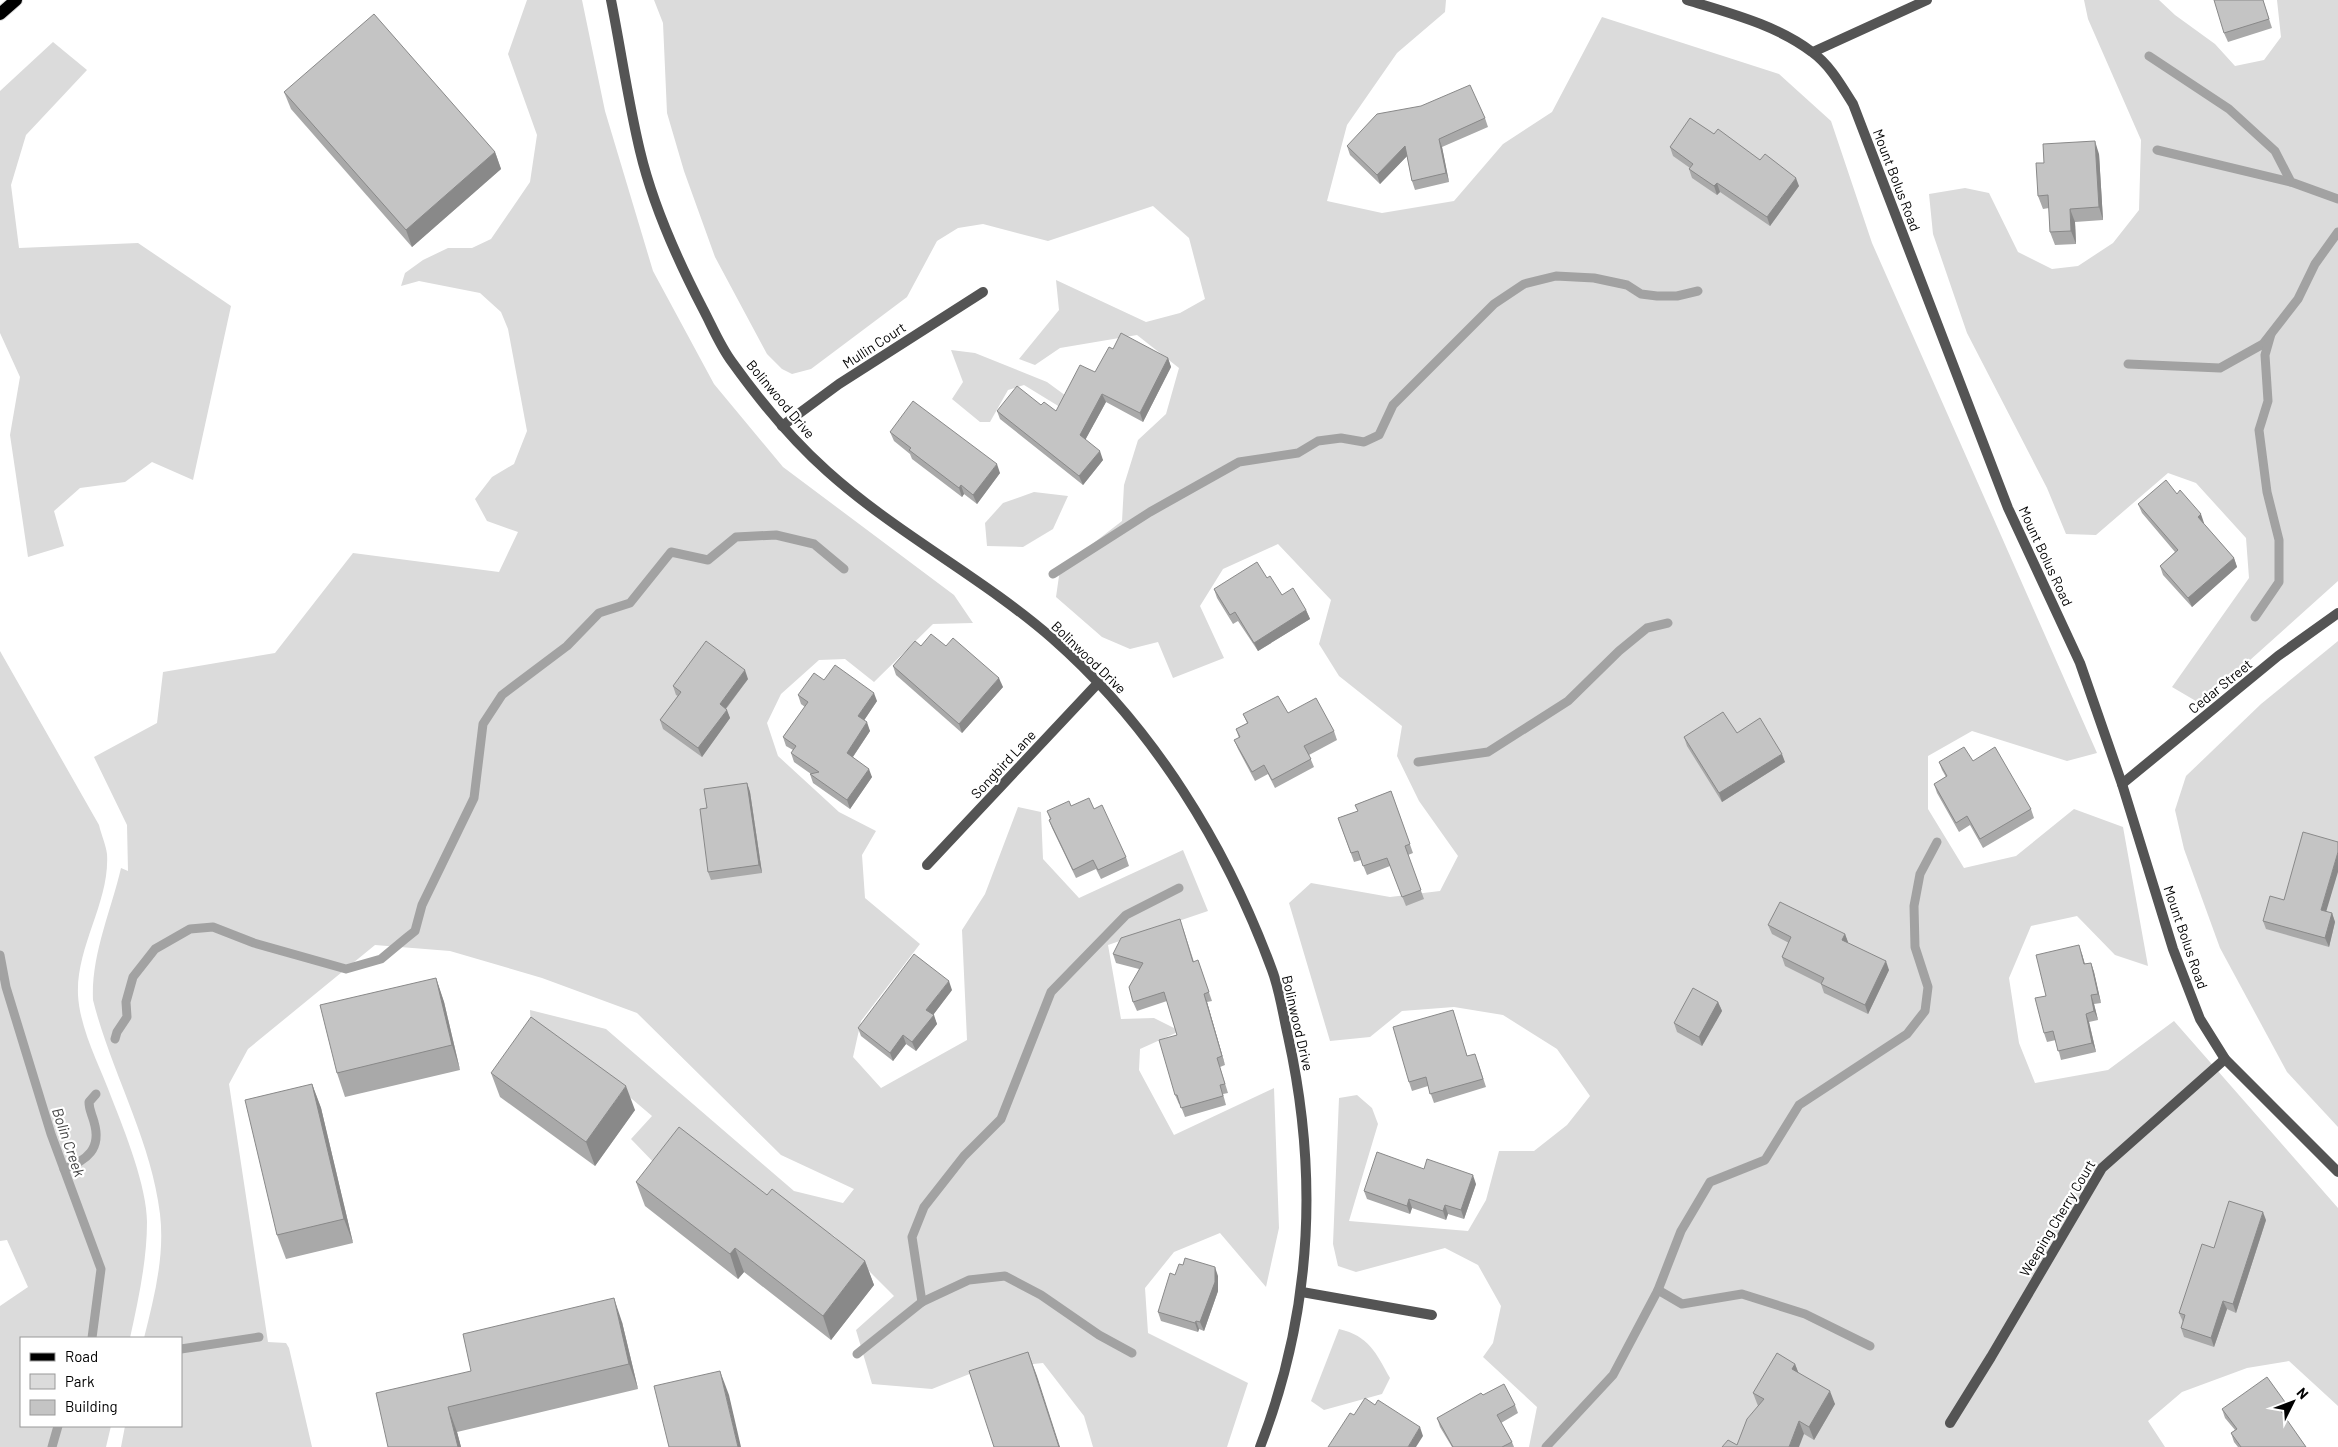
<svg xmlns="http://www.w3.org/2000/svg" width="2338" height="1447" viewBox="0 0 2338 1447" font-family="Barlow,sans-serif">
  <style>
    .green { fill: #dbdbdb }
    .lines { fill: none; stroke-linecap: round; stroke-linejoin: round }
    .stream { stroke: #a2a2a2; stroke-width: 9 }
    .primary-casing { stroke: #dbdbdb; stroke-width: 14 }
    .street { stroke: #545454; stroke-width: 10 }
    .primary { stroke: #000; stroke-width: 12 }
    .wall { fill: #a9a9a9 }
    .shaded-wall { fill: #898989 }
    .building { fill: #c4c4c4; stroke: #898989 }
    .labels { text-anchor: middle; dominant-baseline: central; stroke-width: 4.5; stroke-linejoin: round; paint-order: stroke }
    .street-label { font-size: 14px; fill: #000; stroke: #fff }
    .water-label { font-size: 15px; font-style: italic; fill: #434343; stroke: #fff }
  </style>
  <rect width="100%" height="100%" fill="#fff"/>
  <g class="green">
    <path d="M527 0H582L605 111 653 271 714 384 783 467 954 595 973 623 933 624 874 682 845 659 819 660 781 694 767 723 778 756 839 812 876 831 862 855 865 898 920 944 861 1021 853 1057 881 1088 967 1040 962 930 985 894 1018 807 1041 812 1043 859 1079 898 1183 850 1208 911 1108 945 1121 1019 1154 1018 1180 1031 1140 1049 1139 1070 1174 1135 1274 1088 1279 1228 1266 1287 1220 1233 1174 1252 1145 1288 1148 1333 1248 1383 1227 1447H1093L1084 1416 1043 1363 982 1369 932 1389 872 1384 856 1330 894 1296 834 1236 768 1200 659 1168 631 1139 652 1116 579 1054 531 1029 530 1010 606 1029 794 1191 843 1203 854 1189 781 1155 637 1013 542 978 450 951 375 945 248 1049 229 1084 268 1342 286 1343 289 1348 312 1447H121L125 1426H181V1338H144C154 1298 165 1256 160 1214 151 1139 111 1072 93 1000 91 955 111 911 121 868L128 871 127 825 94 757 157 723 163 672 275 653 353 553 499 572 518 532 487 521 475 499 492 477 514 464 527 431 508 329 501 312 480 293 419 281 401 286 405 273 423 260 448 248H472L491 239 530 182 537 135 508 54Z"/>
    <polygon points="654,0 1446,0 1445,12 1397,53 1347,125 1327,201 1382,213 1454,201 1503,144 1552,112 1602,17 1779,74 1831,121 1872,243 2097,753 2067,761 1972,731 1928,756 1928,809 1964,868 2016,856 2074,809 2123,827 2148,966 2115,955 2077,916 2031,926 2009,978 2019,1043 2035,1083 2108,1070 2174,1021 2338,1208 2338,1406 2289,1361 2247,1368 2182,1392 2148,1421 2165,1447 1529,1447 1537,1407 1483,1357 1493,1343 1501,1306 1478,1265 1445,1248 1356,1272 1338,1266 1333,1244 1339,1098 1357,1095 1372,1108 1378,1124 1349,1221 1468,1231 1486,1200 1499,1151 1534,1151 1567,1125 1590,1096 1557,1049 1503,1015 1454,1007 1402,1011 1370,1037 1330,1041 1289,903 1311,883 1390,897 1440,891 1458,856 1419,801 1397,756 1402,726 1339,676 1319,644 1331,600 1278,544 1223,569 1200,606 1224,658 1173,678 1158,642 1130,649 1102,637 1056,597 1060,569 1122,521 1124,485 1138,440 1166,414 1179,368 1137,335 1060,348 1035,365 1019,359 1059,310 1056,280 1146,322 1180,313 1205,299 1189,238 1153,206 1048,241 983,224 958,228 937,241 907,297 811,369 792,374 782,369 767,354 715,257 684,171 667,113 663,23"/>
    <polygon points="2084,0 2159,0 2175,15 2215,44 2235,66 2264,60 2281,37 2277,0 2338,0 2338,581 2201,704 2172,687 2249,578 2246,538 2196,483 2168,473 2096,535 2066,534 2047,488 1967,333 1933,234 1929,194 1965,188 1989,193 2018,252 2052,269 2078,266 2113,243 2139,210 2141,140 2088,19"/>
    <polygon points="53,42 87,70 26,135 11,185 19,248 138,243 231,306 193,480 152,462 125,482 80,488 54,511 64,546 28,557 10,435 20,377 0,333 0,91"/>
    <polygon points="951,350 975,353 1047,382 1077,404 1073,415 1024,385 1008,390 990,422 980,422 952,399 963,382"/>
    <polygon points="1034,492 1068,496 1053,529 1023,547 987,546 985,523 1003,503"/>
    <polygon points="2338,641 2338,1127 2287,1072 2220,948 2184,849 2175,810 2186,776 2261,704"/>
    <path d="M0 651 99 825C101 834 106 845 107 854 110 902 76 946 78 995 80 1030 100 1066 112 1099 125 1132 147 1187 147 1222 147 1261 138 1301 130 1338H21V1426H111L106 1447H0V1306L28 1287 7 1240 0 1241Z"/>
    <path d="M1339 1329C1369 1336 1376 1353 1390 1378L1382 1394 1324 1410 1311 1401Z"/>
  </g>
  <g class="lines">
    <g class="stream">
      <polyline points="2149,56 2229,109 2275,151 2291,182 2338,199"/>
      <polyline points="2157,150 2291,182"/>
      <polyline points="2128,364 2220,368 2263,344 2298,299 2315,264 2338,232"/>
      <polyline points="1053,574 1150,512 1239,462 1298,453 1318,441 1341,438 1364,442 1379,435 1393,405 1494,304 1524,284 1556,276 1594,278 1627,285 1641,294 1657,296 1677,296 1698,291"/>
      <polyline points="2255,617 2279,582 2279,540 2267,492 2259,430 2268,401 2265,355 2271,334"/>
      <polyline points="1418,762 1488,752 1568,701 1619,651 1647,628 1668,623"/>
      <polyline points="0,955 6,987 51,1134 101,1269 92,1338"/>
      <polyline points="115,1039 117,1032 127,1017 126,1002 133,977 155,949 190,929 213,927 254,943 346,969 381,959 405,939 415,931 422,905 474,798 483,724 502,695 567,646 599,613 630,603 671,552 708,560 736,537 776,535 814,544 844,569"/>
      <path d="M64 1169C87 1160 102 1149 94 1122 92 1114 89 1110 89 1102L96 1094"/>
      <polyline points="1658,1290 1682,1304 1742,1294 1805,1314 1870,1346"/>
      <polyline points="922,1302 912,1237 924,1207 964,1156 1001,1119 1051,992 1126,915 1179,888"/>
      <polyline points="181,1349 259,1337"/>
      <polyline points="857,1354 922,1302 969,1280 1005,1276 1041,1295 1099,1335 1132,1353"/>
      <polyline points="52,1447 58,1426"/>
      <polyline points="1546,1447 1613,1375 1658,1290 1681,1231 1710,1182 1765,1160 1799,1105 1907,1034 1925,1011 1928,987 1915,947 1914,906 1920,874 1937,842"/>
    </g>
    <g class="primary-casing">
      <polyline id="primary" points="0,14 16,0"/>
    </g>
    <g class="street">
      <path d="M611 0C621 50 628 101 640 151 653 206 677 259 703 309 712 326 720 346 732 362 760 401 791 439 827 471 897 534 982 577 1053 639 1153 727 1226 845 1272 970 1280 991 1283 1015 1288 1036 1319 1176 1312 1313 1260 1447"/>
      <path d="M1687 0C1729 13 1777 25 1812 52 1830 65 1841 85 1853 104L2008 508 2080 663 2122 784 2173 949 2200 1019 2225 1059 2338 1172"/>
      <polyline points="1813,52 1927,0"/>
      <polyline points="782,426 839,384 983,292"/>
      <polyline points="2122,784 2278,656 2338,613"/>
      <polyline points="927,865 1099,682"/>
      <polyline points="1302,1292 1432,1315"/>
      <polyline points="1950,1423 1991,1357 2102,1168 2225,1059"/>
    </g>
    <use href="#primary" class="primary"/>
  </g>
  <g class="wall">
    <polygon points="2263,0 2272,28 2228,42 2224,33"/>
    <polygon points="284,92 495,152 501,169 412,247 291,109"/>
    <polygon points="1485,118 1488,127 1442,147 1449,182 1415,190 1412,181 1407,156 1380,184 1350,155 1347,146"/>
    <polygon points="1714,134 1760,160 1799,186 1770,226 1720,192 1717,195 1692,178 1689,169 1690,168 1673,156 1670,147"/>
    <polygon points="2099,154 2103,220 2075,222 2076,244 2055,245 2050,232 2049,208 2043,209 2038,196 2044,163"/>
    <polygon points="1113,349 1168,358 1171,367 1143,422 1106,402 1085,440 1103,460 1083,485 1000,419 997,411 1041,405 1056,411 1095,372"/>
    <polygon points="890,432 1000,473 977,504 964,494 962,497 912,459 910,454 894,441"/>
    <polygon points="2177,494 2204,523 2203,523 2234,558 2237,567 2192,607 2163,575 2160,566 2175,552 2142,513 2138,504"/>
    <polygon points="1267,578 1282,595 1306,610 1310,619 1258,651 1238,621 1233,624 1217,598 1214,589"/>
    <polygon points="921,646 1003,687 962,733 896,675 893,666"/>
    <polygon points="748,679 726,709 730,718 702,757 663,729 660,720 678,696 676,695 673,686"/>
    <polygon points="824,680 877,701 864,720 870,731 853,757 872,777 850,809 813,783 810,774 811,774 794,762 791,753 793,750 786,746 783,737 805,707 801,704 798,695"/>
    <polygon points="1288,713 1334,731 1337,740 1309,755 1314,767 1275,788 1268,774 1255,781 1238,749 1234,740 1239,738 1236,729 1247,723 1243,714"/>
    <polygon points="1737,733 1785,762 1722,802 1687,746 1684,737"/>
    <polygon points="1973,761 2031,809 2034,818 1983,848 1970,825 1959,832 1937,793 1934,784 1946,777 1942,770 1939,762"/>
    <polygon points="747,783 750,792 762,873 711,880 708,872 707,808"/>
    <polygon points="1391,791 1413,853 1408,855 1424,899 1406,906 1390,866 1367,875 1361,860 1354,862 1338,818 1358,811 1355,805"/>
    <polygon points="1071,806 1094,809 1126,857 1129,866 1101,879 1096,869 1076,878 1052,828 1049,820 1050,819 1047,811"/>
    <polygon points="2327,912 2332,913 2335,922 2329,947 2266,929 2263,921"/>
    <polygon points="1768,925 1845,934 1848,943 1889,970 1868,1014 1824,993 1821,984 1785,966 1782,957 1789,943 1772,934"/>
    <polygon points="1183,928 1194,962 1201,969 1212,1001 1207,1002 1225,1065 1220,1067 1228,1093 1223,1094 1226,1105 1185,1117 1180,1104 1179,1104 1175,1095 1177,1035 1167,1001 1137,1011 1133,1002 1139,969 1116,963 1113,954"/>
    <polygon points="2082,954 2085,964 2091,963 2094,972 2101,1003 2094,1004 2098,1020 2089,1022 2096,1052 2061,1060 2056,1040 2047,1042 2044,1033 2046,996"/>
    <polygon points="436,978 444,1002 460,1070 345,1097 337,1073"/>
    <polygon points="952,990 933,1015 937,1024 916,1051 906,1044 893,1061 861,1036 858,1028"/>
    <polygon points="1718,1002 1722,1011 1702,1046 1677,1032 1674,1023"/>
    <polygon points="1453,1010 1467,1056 1478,1062 1486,1087 1434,1103 1428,1086 1412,1091 1409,1082"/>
    <polygon points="491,1073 635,1110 595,1166 500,1097"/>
    <polygon points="312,1084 321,1108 353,1243 286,1259 277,1235"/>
    <polygon points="1424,1169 1476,1184 1464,1219 1448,1214 1446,1220 1412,1208 1410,1214 1367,1199 1364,1191"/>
    <polygon points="636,1182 767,1195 865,1261 874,1285 831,1340 744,1272 738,1279 645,1206"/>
    <polygon points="2266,1220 2236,1313 2227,1309 2214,1347 2184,1337 2181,1328 2183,1322 2179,1313 2214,1248"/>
    <polygon points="1175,1275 1218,1276 1218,1291 1204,1331 1199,1329 1198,1332 1161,1321 1158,1312"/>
    <polygon points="622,1322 638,1389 457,1432 461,1447 388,1447 471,1371"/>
    <polygon points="1795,1364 1798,1372 1835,1404 1814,1440 1804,1434 1737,1445 1758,1406 1753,1393"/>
    <polygon points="1483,1395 1515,1405 1518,1413 1501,1423 1512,1442 1514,1447 1452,1447 1440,1427 1437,1418"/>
    <polygon points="2285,1402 2289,1411 2283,1415 2306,1447 2238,1447 2234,1442 2231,1433 2235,1430 2225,1418 2222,1409"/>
  </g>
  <g class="shaded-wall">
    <polygon points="1439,139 1442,147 1449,182 1446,173"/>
    <polygon points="2095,141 2099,154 2103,220 2099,207"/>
    <polygon points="1405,146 1408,155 1380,184 1377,175"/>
    <polygon points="495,152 501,169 412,247 406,230"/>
    <polygon points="1796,178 1799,186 1770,226 1767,217"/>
    <polygon points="1717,183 1720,192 1717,195 1714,186"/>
    <polygon points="2070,209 2075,222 2076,244 2071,231"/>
    <polygon points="1168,358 1171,367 1143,422 1140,413"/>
    <polygon points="1102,394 1106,402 1083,444 1080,435"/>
    <polygon points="1100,451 1103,460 1083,485 1079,476"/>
    <polygon points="997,464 1000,473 977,504 973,495"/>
    <polygon points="961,485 964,494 962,497 959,488"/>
    <polygon points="2201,514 2204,523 2201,525 2198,517"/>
    <polygon points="2234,558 2237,567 2192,607 2188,598"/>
    <polygon points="1306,610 1310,619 1258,651 1254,643"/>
    <polygon points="745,670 748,679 723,712 720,704"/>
    <polygon points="999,678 1003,687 962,733 959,724"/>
    <polygon points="874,693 877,701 861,725 858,716"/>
    <polygon points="727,710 730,718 702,757 698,748"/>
    <polygon points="867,722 870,731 850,761 847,753"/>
    <polygon points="1782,754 1785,762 1722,802 1719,793"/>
    <polygon points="869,769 872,777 850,809 847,800"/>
    <polygon points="747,783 750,792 762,873 759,865"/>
    <polygon points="2338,852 2338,872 2324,919 2321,910"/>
    <polygon points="2332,913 2335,922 2329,947 2325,938"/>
    <polygon points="1845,934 1848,942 1845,949 1842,940"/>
    <polygon points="2079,945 2082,954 2087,973 2084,964"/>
    <polygon points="1886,961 1889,970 1868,1014 1865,1005"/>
    <polygon points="2091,963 2094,972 2101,1003 2098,994"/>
    <polygon points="436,978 444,1002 460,1070 452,1045"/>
    <polygon points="949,981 952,990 930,1019 926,1010"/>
    <polygon points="1204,994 1207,1002 1225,1065 1222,1056"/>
    <polygon points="2091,995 2094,1004 2098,1020 2094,1011"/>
    <polygon points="1718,1002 1722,1011 1702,1046 1699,1037"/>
    <polygon points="2086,1014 2089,1022 2096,1052 2092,1043"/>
    <polygon points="934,1015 937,1024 916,1051 912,1042"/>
    <polygon points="903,1035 906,1044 893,1061 890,1053"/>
    <polygon points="312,1084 321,1108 353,1243 344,1219"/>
    <polygon points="626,1086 635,1110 595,1166 586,1142"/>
    <polygon points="1473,1175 1476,1184 1464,1219 1461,1210"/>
    <polygon points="1409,1199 1412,1208 1410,1214 1407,1206"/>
    <polygon points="1445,1205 1448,1214 1446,1220 1443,1211"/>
    <polygon points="2263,1212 2266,1220 2236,1313 2233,1304"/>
    <polygon points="735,1248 744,1272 738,1279 730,1254"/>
    <polygon points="865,1261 874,1285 831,1340 823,1316"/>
    <polygon points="1215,1267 1218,1276 1218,1291 1204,1331 1200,1322"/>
    <polygon points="614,1298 622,1322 638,1389 629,1364"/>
    <polygon points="2223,1301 2227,1309 2214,1347 2211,1338"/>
    <polygon points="1196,1321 1199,1329 1198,1332 1195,1323"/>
    <polygon points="1028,1352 1037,1376 1060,1447 1059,1447"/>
    <polygon points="1795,1364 1800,1377 1792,1369"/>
    <polygon points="720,1371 729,1395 741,1447 738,1447"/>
    <polygon points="1830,1391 1835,1404 1814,1440 1809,1427"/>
    <polygon points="2285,1402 2289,1411 2281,1416 2278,1407"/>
    <polygon points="448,1407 457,1432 461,1447 458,1447"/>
    <polygon points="1799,1421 1804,1434 1799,1447 1789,1447"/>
    <polygon points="1420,1427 1423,1436 1416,1447 1408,1447"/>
  </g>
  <g class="building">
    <polygon points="2214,0 2263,0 2269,19 2224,33"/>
    <polygon points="374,14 495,152 406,230 284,92"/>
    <polygon points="1470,85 1485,118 1439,139 1446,173 1412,181 1405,146 1377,175 1347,146 1377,114 1421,106"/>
    <polygon points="1690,118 1714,134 1718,129 1760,160 1765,154 1796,178 1767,217 1717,183 1714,186 1689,169 1693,164 1670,147"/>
    <polygon points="2095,141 2099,207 2070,209 2071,231 2050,232 2048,195 2038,196 2036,163 2044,163 2043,144"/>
    <polygon points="1121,333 1168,358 1140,413 1102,394 1080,435 1100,451 1079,476 997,411 1017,386 1041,405 1044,402 1056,411 1080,365 1095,372 1109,347 1113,349"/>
    <polygon points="913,401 997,464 973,495 961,485 959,488 909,450 911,448 890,432"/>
    <polygon points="2166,480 2177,494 2180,490 2201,514 2198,517 2234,558 2188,598 2160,566 2178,550 2138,504"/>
    <polygon points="1257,562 1267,578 1270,576 1282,595 1293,588 1306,610 1254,643 1235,612 1230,615 1214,589"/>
    <polygon points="931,634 946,646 953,638 999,678 959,724 893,666 915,641 921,646"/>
    <polygon points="706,641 745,670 720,704 727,710 698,748 660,720 681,692 673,686"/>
    <polygon points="835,665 874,693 858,716 867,722 847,753 869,769 847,800 810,774 819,772 791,753 796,746 783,737 808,702 798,695 814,673 824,680"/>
    <polygon points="1278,696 1288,713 1316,698 1334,731 1304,746 1311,759 1272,780 1264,765 1252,772 1234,740 1240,737 1236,729 1248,723 1243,714"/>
    <polygon points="1723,712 1737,733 1760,718 1782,754 1719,793 1684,737"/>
    <polygon points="1964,747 1973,761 1995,747 2031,809 1980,839 1967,816 1956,823 1934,784 1947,776 1939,762"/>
    <polygon points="747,783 759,865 708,872 700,809 707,808 704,789"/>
    <polygon points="1391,791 1410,844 1405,846 1421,890 1402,897 1387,858 1363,866 1358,851 1351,853 1338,818 1358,811 1355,805"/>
    <polygon points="1089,798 1094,809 1102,805 1126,857 1098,870 1093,860 1073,870 1049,820 1051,819 1047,811 1069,801 1071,806"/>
    <polygon points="2303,832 2338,842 2338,852 2321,910 2332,913 2325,938 2263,921 2270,896 2284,900"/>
    <polygon points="1780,902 1845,934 1842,940 1886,961 1865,1005 1821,984 1824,978 1782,957 1791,937 1768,925"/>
    <polygon points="1180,919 1193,962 1198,960 1209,992 1204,994 1222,1056 1217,1058 1225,1084 1220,1085 1223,1096 1181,1108 1177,1095 1175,1095 1159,1040 1177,1035 1164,992 1133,1002 1129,987 1143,963 1113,954 1121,938"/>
    <polygon points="2079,945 2084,964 2091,963 2098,994 2091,995 2094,1011 2086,1014 2092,1043 2058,1051 2053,1031 2044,1033 2035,998 2046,996 2036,955"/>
    <polygon points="914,954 949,981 926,1010 934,1015 912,1042 903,1035 890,1053 858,1028"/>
    <polygon points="436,978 452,1045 337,1073 320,1005"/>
    <polygon points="1693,988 1718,1002 1699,1037 1674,1023"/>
    <polygon points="1453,1010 1467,1056 1475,1054 1483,1079 1430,1094 1426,1077 1409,1082 1393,1027"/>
    <polygon points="531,1017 626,1086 586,1142 491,1073"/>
    <polygon points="312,1084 344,1219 277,1235 245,1100"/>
    <polygon points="679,1127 767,1195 772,1189 865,1261 823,1316 735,1248 730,1254 636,1182"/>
    <polygon points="1377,1152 1424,1169 1427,1159 1473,1175 1461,1210 1445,1205 1443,1211 1409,1199 1407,1206 1364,1191"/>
    <polygon points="2229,1201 2263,1212 2233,1304 2223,1301 2211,1338 2181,1328 2185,1315 2179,1313 2202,1244 2214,1248"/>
    <polygon points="1185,1258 1215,1267 1215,1282 1200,1322 1196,1321 1195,1323 1158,1312 1170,1273 1175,1275 1179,1264 1183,1265"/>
    <polygon points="614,1298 629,1364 448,1407 458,1447 388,1447 376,1393 471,1371 463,1334"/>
    <polygon points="1028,1352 1059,1447 994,1447 969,1371"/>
    <polygon points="1777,1353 1795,1364 1792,1369 1830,1391 1809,1427 1799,1421 1789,1447 1722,1447 1728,1440 1737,1445 1747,1419 1764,1399 1753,1393"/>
    <polygon points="720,1371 738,1447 669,1447 654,1386"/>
    <polygon points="2267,1377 2285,1402 2278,1407 2306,1447 2241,1447 2231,1433 2237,1429 2222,1409"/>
    <polygon points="1504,1384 1515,1405 1497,1415 1512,1442 1502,1447 1453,1447 1437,1418 1481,1393 1483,1395"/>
    <polygon points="1365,1398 1375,1405 1378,1400 1420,1427 1408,1447 1328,1447 1350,1413 1354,1415"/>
  </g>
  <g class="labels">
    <g class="street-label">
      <text transform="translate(1897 180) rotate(69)">Mount Bolus Road</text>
      <text transform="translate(874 345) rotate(-33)">Mullin Court</text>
      <text transform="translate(781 399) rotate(50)">Bolinwood Drive</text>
      <text transform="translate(2046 556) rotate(65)">Mount Bolus Road</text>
      <text transform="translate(1089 657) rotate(44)">Bolinwood Drive</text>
      <text transform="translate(2220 686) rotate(-39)">Cedar Street</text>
      <text transform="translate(1003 764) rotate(-47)">Songbird Lane</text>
      <text transform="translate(2186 937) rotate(71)">Mount Bolus Road</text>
      <text transform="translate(1298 1023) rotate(77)">Bolinwood Drive</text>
      <text transform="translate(2057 1218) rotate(-59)">Weeping Cherry Court</text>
    </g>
    <g class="water-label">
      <text transform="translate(69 1142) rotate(71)">Bolin Creek</text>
    </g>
  </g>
  <rect x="20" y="1337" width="162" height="90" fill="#ffffff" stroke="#999999"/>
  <rect x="30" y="1353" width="25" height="8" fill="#000000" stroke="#999999"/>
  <text x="65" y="1362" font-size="15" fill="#000000">Road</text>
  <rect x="30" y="1374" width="25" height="15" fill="#dbdbdb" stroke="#999999"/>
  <text x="65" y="1387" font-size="15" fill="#000000">Park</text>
  <rect x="30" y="1400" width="25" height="15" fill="#c4c4c4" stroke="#999999"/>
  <text x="65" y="1412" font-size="15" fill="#000000">Building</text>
  <g transform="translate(2293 1402) rotate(48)" stroke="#ffffff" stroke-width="4" paint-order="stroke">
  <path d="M0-4L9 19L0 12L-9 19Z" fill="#000000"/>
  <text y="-8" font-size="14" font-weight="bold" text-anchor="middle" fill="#000000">N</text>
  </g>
</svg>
